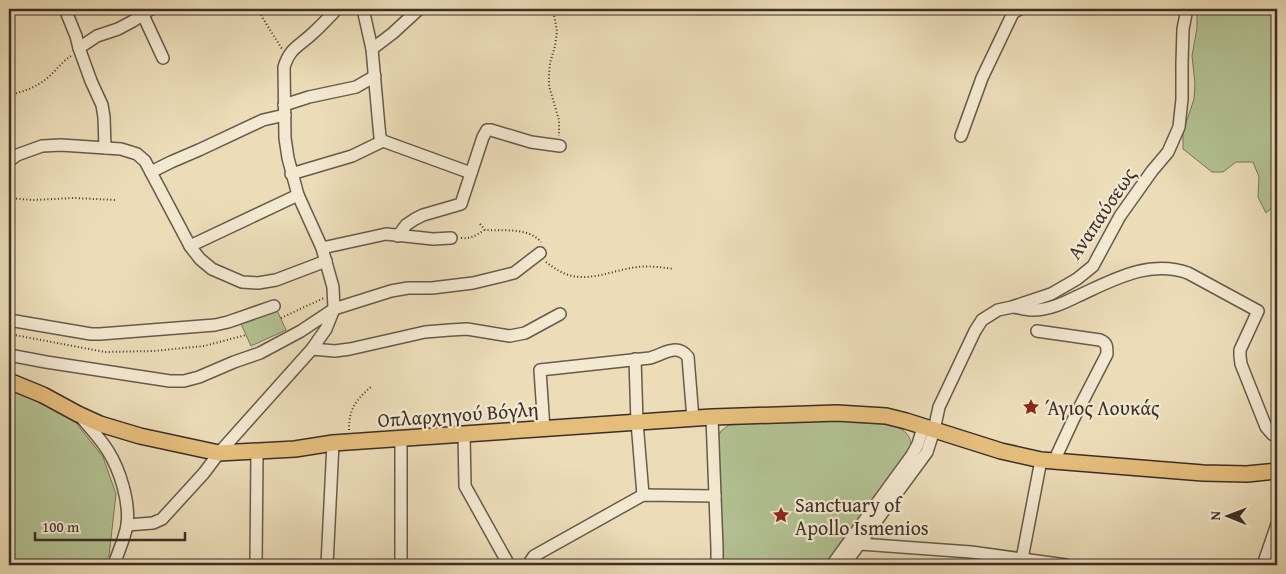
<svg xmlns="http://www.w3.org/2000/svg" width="1286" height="574" viewBox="0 0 1286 574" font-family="'Gentium Book Plus',serif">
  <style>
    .green { fill: #b3c293; stroke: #77785e }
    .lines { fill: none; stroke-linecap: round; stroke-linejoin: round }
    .minor-casing { stroke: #675a4d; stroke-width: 14 }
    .major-casing { stroke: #3b2f29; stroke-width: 18 }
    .path { stroke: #3b2f29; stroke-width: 2; stroke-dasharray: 1 2.5; stroke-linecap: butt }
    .minor { stroke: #f3e9d1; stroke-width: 11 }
    .major { stroke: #e6be7c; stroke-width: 15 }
    .labels { text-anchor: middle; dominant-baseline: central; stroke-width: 4.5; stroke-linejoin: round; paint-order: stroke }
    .street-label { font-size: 20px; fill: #3b2f29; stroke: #f3e9d1 }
    .poi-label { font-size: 20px; fill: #3b2f29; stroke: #f3e9d1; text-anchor: start }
  </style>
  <rect width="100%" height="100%" fill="#ecddb8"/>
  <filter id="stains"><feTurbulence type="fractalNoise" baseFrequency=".004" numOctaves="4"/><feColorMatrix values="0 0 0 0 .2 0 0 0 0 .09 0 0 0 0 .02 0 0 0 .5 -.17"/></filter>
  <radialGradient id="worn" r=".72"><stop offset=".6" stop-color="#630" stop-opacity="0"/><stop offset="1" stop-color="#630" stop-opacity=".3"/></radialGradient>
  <g class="green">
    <polygon points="1197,9 1277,9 1277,204 1266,213 1258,197 1259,177 1253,162 1236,162 1223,172 1212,172 1183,149 1183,132 1194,99 1195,84 1192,56 1197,28"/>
    <polygon points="276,308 286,330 251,346 241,324"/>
    <polygon points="9,388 73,419 103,457 116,494 109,556 99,565 9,565"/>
    <path d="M852 419C869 421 912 421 911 446 910 451 907 457 905 461L828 565H722L716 441 721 431 729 425Z"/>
  </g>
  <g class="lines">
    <g class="minor-casing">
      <g id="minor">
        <polyline points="65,9 76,36 79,48"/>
        <polyline points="363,9 372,49 379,127 380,137 383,141 471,173"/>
        <polyline points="143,15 163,58"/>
        <polyline points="372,49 393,33 419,9"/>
        <polyline points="284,105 309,97 356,87 375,76"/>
        <polyline points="961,136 982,78 1013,13 1020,9"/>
        <polyline points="105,148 104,117 102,105 91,81 79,48 97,36 118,29 133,21 151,9"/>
        <polyline points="9,161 17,155 42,146 61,145 121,149 137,154 145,161 190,246 200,259 212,269 242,282 258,283 276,280 326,261"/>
        <polyline points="151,172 171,162 199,150 263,120 285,115"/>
        <polyline points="291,174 352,156 383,141"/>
        <polyline points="398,236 406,225 415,219 423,215 461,204 483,137 487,130 491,130 531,142 560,146"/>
        <polyline points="190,246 298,195"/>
        <polyline points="322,248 386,234 433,239 451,238"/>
        <path d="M1014 307C1020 308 1027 310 1033 310 1049 310 1064 303 1078 296 1113 280 1149 259 1188 273L1258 311 1240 350V356L1241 364 1266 427 1272 434 1277 437"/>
        <polyline points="9,320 91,334 100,334 215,325 228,322 274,306"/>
        <path d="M1037 331 1100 340C1107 343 1107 346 1107 354L1074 418 1054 461"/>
        <polyline points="312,349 335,351 350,349 425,332 450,330 467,329 510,336 525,333 560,314"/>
        <polyline points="9,355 46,362 170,381 184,381 199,377 234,362 260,353 301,331 334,309 391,291 408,288 432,288 473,283 514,273 540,253"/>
        <polyline points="635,359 637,422 643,495"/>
        <path d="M81 417C90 428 100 438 108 451 120 470 130 502 127 525 125 538 118 552 114 565"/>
        <polyline points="712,417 717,548 717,565"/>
        <path d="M544 429 540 370 650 358C664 354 677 343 688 357L693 419"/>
        <polyline points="464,434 465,486 509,565"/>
        <path d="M127 525 153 523 162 519 204 473 219 453 312 349 326 329 334 309 333 287 322 248 298 195 288 158 285 138 284 67C290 48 298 47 312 34 321 26 329 17 337 9"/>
        <polyline points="860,544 971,552 1066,565"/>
        <polyline points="256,565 257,452"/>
        <polyline points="327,565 333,443"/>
        <polyline points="401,565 401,438"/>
        <polyline points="528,565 534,556 643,495 715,496"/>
        <polyline points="832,565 912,455 918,444 923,427"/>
        <polyline points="844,565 927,452 934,430 939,407 975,331 982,320 998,310 1012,307 1051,294 1077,279 1093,266 1120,216 1152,171 1168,152 1179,127 1182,99 1182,63 1183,29 1187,9"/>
        <polyline points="1022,565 1022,559 1041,460"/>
        <polyline points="1263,565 1277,524"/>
      </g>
    </g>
    <g class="major-casing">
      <polyline id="major" points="9,381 43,395 78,414 100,424 140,436 219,453 295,449 333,443 712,417 837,413 886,416 906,421 1001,451 1041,460 1203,473 1247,474 1277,471"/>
    </g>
    <g class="path">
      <polyline points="257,9 282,49"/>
      <polyline points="553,9 557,31 555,46 550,63 549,75 549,86 559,120 559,136"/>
      <path d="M9 95C21 92 32 89 42 82 53 75 60 63 71 56"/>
      <polyline points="9,198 33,200 74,198 116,200"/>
      <path d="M480 224 485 230C503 231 528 227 541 242"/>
      <path d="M461 238C471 239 477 235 484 230"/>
      <path d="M546 262C551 266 557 270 563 273 586 283 608 272 631 268 645 265 660 267 674 269"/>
      <polyline points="281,318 324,298"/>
      <polyline points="9,334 105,352 154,351 204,346 246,335"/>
      <path d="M349 430C349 408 356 400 372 386"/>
    </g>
    <use href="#minor" class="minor"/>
    <use href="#major" class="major"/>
  </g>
  <defs>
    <g id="sight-bare" transform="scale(1.35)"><path d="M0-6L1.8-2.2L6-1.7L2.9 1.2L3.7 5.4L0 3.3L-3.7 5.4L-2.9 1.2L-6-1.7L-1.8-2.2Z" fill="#8f2418" stroke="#f3e9d1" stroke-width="2.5" paint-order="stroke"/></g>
  </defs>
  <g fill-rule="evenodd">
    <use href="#sight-bare" x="1031" y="407"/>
    <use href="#sight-bare" x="781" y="515"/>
  </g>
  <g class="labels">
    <g class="street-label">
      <text transform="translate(1101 213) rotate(-56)">Αναπαύσεως</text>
      <text transform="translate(458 414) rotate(-4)">Οπλαρχηγού Βόγλη</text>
    </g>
    <g class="poi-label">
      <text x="1045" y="407">Άγιος Λουκάς</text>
      <text x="795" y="504">Sanctuary of<tspan x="795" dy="23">Apollo Ismenios</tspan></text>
    </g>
  </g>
  <rect width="1286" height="574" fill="none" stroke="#ecddb8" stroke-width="30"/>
  <rect x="10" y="10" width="1266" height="554" fill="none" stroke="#3b2f29" stroke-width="2.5"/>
  <rect x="15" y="15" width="1256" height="544" fill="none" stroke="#3b2f29"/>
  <g transform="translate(1228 516) rotate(271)" stroke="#f3e9d1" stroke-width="4" paint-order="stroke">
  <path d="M0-4L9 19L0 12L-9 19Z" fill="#3b2f29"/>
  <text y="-8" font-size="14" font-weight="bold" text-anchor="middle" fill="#3b2f29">N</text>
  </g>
  <path d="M35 532v8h150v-8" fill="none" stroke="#3b2f29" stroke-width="2.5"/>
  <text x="42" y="532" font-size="15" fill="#3b2f29" stroke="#f3e9d1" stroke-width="4" paint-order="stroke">100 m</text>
  <rect width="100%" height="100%" filter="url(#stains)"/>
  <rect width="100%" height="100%" fill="url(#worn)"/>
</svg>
